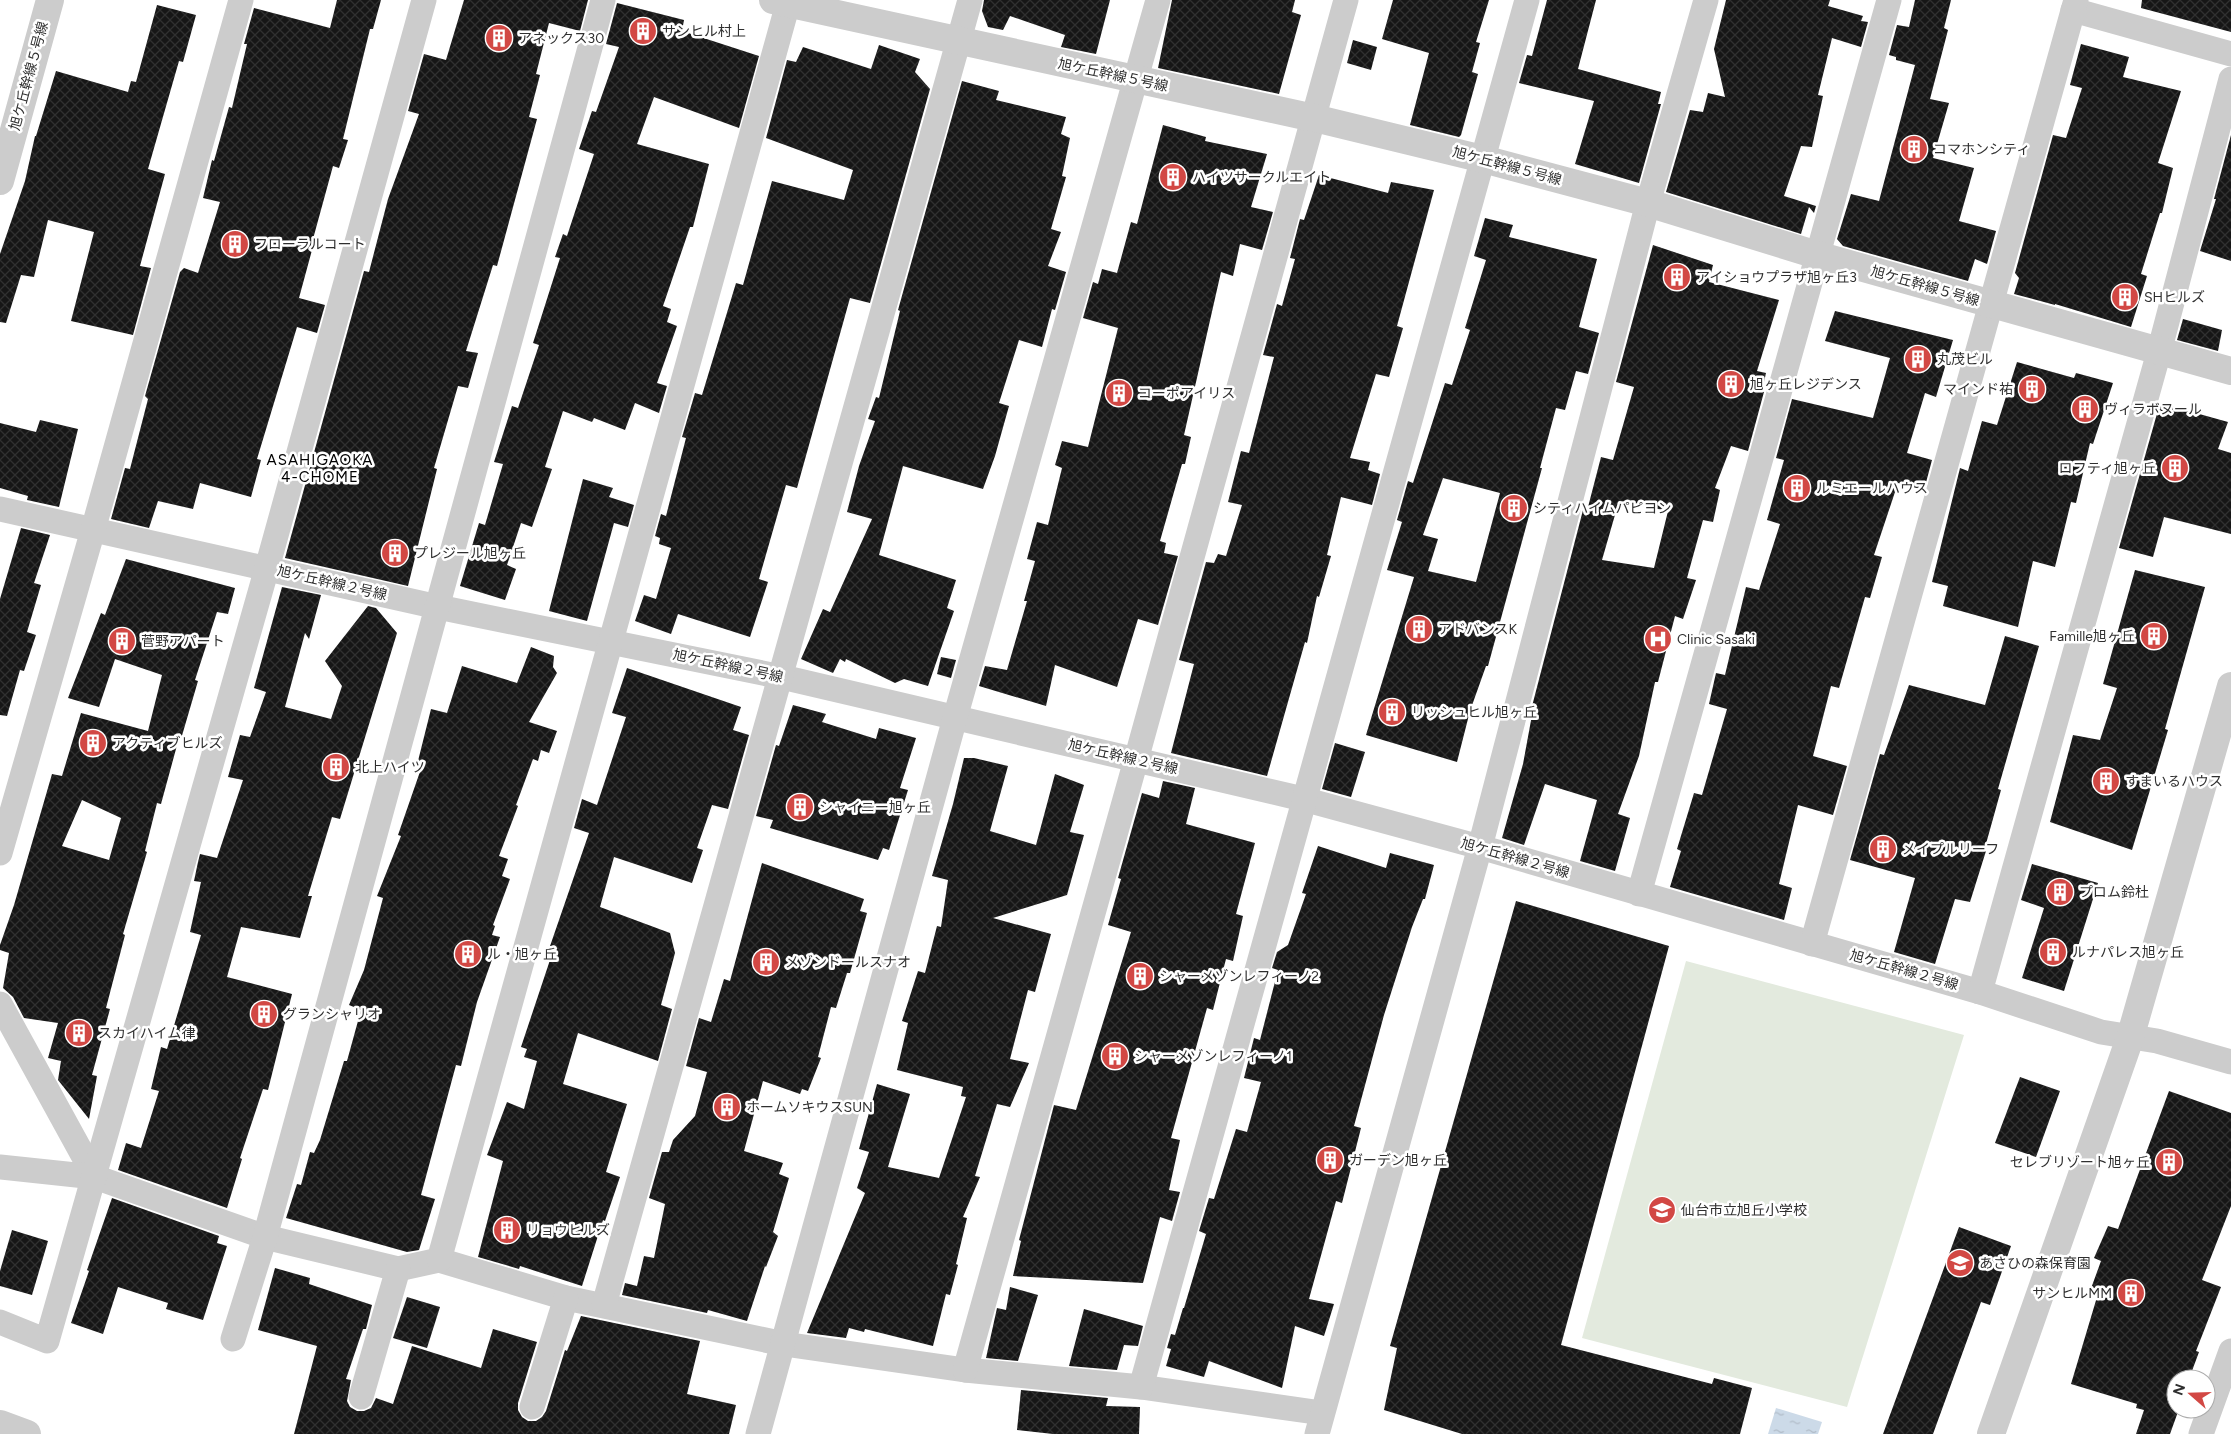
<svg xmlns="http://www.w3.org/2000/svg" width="2231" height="1434" viewBox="0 0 2231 1434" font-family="Figtree,'Noto Sans JP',sans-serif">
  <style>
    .park { fill: #e3eade }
    .water { fill: url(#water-ripples) }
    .building { fill: url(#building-cross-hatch); fill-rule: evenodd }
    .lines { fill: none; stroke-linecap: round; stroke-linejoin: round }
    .minor { stroke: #ccc; stroke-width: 25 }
    .tertiary { stroke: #ccc; stroke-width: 28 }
    .labels { text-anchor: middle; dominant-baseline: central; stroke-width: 5; stroke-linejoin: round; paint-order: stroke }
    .poi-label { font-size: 14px; fill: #2f2f2f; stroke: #fff; text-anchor: start }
    .street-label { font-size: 14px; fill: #2f2f2f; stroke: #fff }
    .neighbourhood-label { font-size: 15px; letter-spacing: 1px; fill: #000; stroke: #fff }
  </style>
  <defs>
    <pattern id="water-ripples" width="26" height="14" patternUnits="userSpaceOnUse" patternTransform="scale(1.25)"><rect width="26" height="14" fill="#ccdae8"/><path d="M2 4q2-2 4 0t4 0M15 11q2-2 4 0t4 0" fill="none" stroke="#b0bbc7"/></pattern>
    <pattern id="building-cross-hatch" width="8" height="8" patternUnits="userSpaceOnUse" patternTransform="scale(1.25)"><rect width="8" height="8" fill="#161616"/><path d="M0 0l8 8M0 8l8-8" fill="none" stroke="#303030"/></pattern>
  </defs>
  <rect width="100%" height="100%" fill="#fff"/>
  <polygon class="park" points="1686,961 1964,1035 1847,1407 1582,1338"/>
  <polygon class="water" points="1776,1408 1822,1422 1818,1434 1768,1434"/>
  <g class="building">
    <polygon points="337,0 381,0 373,29 370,29 343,139 348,140 339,168 333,166 313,239 315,239 299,298 325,305 317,333 297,327 257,459 261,460 251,497 200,483 193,509 158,501 149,528 111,519 125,468 130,469 148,399 145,396 180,272 184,268 198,273 220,202 203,198 212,160 214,161 229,107 232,108 247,44 244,44 254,8 330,28"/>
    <polygon points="464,0 588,0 580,31 549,23 536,74 540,75 529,117 537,119 497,266 493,265 466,351 478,353 468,388 458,386 434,468 437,469 408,586 285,558 364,271 369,272 388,199 419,114 408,111 424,54 446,60"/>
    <polygon points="984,0 1110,0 1096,54 1061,47 1065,35 1010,16 1003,30 988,27 982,11"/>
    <polygon points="1172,0 1295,0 1292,12 1301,15 1279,94 1158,68"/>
    <polygon points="1393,0 1489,0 1476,42 1480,43 1472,72 1478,74 1461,135 1459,137 1410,125 1429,53 1382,39"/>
    <polygon points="1547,0 1596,0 1578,69 1661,92 1658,104 1661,104 1639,183 1575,164 1594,101 1519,83 1527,55 1532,56"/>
    <polygon points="1726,0 1830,0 1828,6 1863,16 1861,21 1868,22 1861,47 1832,38 1818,95 1823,96 1812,147 1801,146 1784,196 1816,206 1814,213 1809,207 1801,234 1666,192 1690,110 1703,112 1708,93 1725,97 1714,49"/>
    <polygon points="1915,0 1951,0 1944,28 1948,30 1930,99 1949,103 1933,158 1974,168 1959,221 1996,231 1987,264 1975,259 1968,281 1843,246 1837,239 1851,194 1879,201 1915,65 1896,60 1896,57 1889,55 1897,25 1909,27"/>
    <polygon points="2142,0 2231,0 2231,32 2141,8"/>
    <polygon points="617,3 684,20 682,31 759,56 739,128 654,97 637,144 709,164 693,227 690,227 663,306 671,309 667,322 677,326 657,383 667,386 659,413 635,403 625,430 594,418 592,422 563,411 545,467 552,469 532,527 521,523 507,565 516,569 505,600 460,586 479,523 485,525 503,464 494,462 512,406 518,408 539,345 533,343 560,258 555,257 563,234 567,236 594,154 579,149 592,111 596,112 619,47 606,44"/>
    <polygon points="157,5 196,15 183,62 179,61 148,169 165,174 140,266 151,268 133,335 71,321 94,232 48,220 34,277 21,275 6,323 0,322 0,254 25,181 35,136 36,136 56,71 128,92 131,81 136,82"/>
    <polygon points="1353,40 1377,47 1371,70 1347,63"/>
    <polygon points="2081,44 2129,57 2123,77 2181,91 2158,163 2173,168 2162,213 2160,213 2141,274 2147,276 2131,327 2055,304 2055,305 2014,294 2019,278 2015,273 2053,135 2066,138 2082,88 2070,85"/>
    <polygon points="879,45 920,59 915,72 930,89 870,303 850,298 797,488 786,485 759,579 768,582 750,637 678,614 671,634 635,621 644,595 656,599 671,548 659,544 660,538 655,536 661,514 666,516 686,438 682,437 695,393 702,395 736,283 743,285 772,181 844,200 853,170 766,138 787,60 796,62 803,47 871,69"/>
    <polygon points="962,81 999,91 996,100 1066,117 1061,134 1070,138 1062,176 1066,177 1051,229 1061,232 1048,266 1066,272 1055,310 1052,309 1042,347 1019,340 999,403 1009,406 995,456 983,489 903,466 879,555 956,580 947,608 954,611 928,686 904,679 895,683 846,659 845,662 840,659 833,673 801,659 823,609 830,612 872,519 847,512 859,466 875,421 868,419 876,397 879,398 900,311 898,310"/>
    <polygon points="1163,125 1206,137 1205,141 1267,154 1251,207 1273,212 1262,250 1240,244 1233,276 1221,272 1184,435 1191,437 1185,464 1182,464 1160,541 1166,543 1164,553 1178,556 1158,625 1138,619 1117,687 1055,665 1046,706 979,686 985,666 1007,670 1027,601 1024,601 1035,561 1027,559 1037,522 1048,525 1062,468 1055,465 1062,441 1088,447 1118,328 1083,318 1093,282 1098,284 1102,269 1117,273 1131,222 1137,224"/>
    <polygon points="2231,135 2231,261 2200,251 2216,199 2214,199"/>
    <polygon points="1319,175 1388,193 1391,182 1434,190 1397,326 1403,328 1389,377 1376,374 1350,458 1370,462 1368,470 1380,474 1372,505 1341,497 1327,555 1331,556 1319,597 1317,596 1307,643 1305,642 1267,776 1171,753 1194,664 1179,660 1206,562 1214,563 1218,554 1226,556 1242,505 1228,502 1241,451 1249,453 1274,357 1263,355 1277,304 1282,306 1295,259 1290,258 1300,219 1304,220"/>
    <path d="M1485 218 1513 225 1509 237 1597 259 1579 327 1599 333 1588 374 1576 371 1565 410 1556 408 1540 468H1542L1488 666H1486L1470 711 1457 762 1366 735 1414 577 1387 570 1402 522 1397 520 1408 481 1413 483 1445 383 1452 385 1470 330 1465 328 1486 260 1474 256ZM1443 478 1500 493 1476 582 1428 571 1438 539 1423 535Z"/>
    <path d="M1653 245 1713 265 1709 282 1779 300 1757 371 1766 373 1762 391 1764 392 1748 451 1731 446 1715 488 1720 490 1713 522 1703 520 1687 578 1696 580 1683 619 1675 616 1658 682H1655L1639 756 1618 814 1630 818 1615 871 1580 861 1597 800 1545 784 1524 845 1502 838 1523 764 1532 715 1530 714 1583 510 1587 511 1601 457 1613 460 1634 387 1616 382ZM1619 501 1668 511 1654 568 1602 560Z"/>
    <polygon points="1835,311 1953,340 1936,397 1925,393 1907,453 1932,460 1924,490 1898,483 1874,555 1882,557 1870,598 1865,597 1839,688 1831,686 1813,756 1847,766 1833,815 1798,805 1779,884 1792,888 1784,920 1670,887 1681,851 1677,849 1694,793 1702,795 1727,709 1709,704 1716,673 1725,675 1746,587 1759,590 1780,524 1767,520 1784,460 1776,458 1792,399 1873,418 1890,358 1825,341"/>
    <polygon points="2183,319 2222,330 2218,351 2177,340"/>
    <polygon points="2017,362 2074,378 2076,373 2113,383 2093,444 2090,443 2076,503 2071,502 2055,567 2033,561 2018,627 1943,606 1948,586 1932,582 1960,468 1968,471 1982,421 1997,425"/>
    <polygon points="2160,403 2228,422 2218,449 2231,453 2231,534 2164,517 2153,557 2119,548"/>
    <polygon points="40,420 78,429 59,507 27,500 28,496 0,488 0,423 36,432"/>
    <polygon points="583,479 613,488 609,497 634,505 628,527 614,523 587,621 549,611"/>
    <polygon points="21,528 50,535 34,583 41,585 27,632 36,635 24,671 20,670 7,716 0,715 0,599"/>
    <path d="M126 559 235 588 228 614 217 612 195 680 198 681 181 739 179 738 161 804 157 803 145 851 147 852 123 934 125 935 106 1008 110 1009 92 1075 97 1076 89 1119 58 1080 61 1061 48 1058 58 1023 24 1018 13 997 3 988 9 953 0 950V945L14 905 52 774 62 776 81 713 148 731 162 675 115 659 99 707 68 698 101 613 105 615ZM82 800 121 818 109 860 62 846Z"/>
    <polygon points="2135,570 2205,587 2165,729 2168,730 2132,850 2050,822 2073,735 2100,740 2117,688 2103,684"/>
    <polygon points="282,587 321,595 309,639 305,633 285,707 331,719 342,686 325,661 368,606 376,608 397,633 340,819 332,817 308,896 312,896 300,938 241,927 227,977 292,994 268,1090 263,1089 240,1158 242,1159 227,1208 118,1170 126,1143 141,1148 159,1091 151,1089 161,1047 167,1049 201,935 190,932 201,882 194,881 198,862 200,854 217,858 243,780 228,777 240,735 250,737 266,692 254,688"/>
    <polygon points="2005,636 2039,646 1998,789 2001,790 1984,851 1986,851 1970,902 1955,899 1935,964 1894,952 1915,878 1850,860 1880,754 1884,755 1909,685 1985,705"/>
    <polygon points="531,647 554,656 553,667 557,673 529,722 557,731 549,753 541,750 538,761 533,759 516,805 518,806 499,856 508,859 502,876 510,879 493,925 495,926 492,935 500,937 477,1002 461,1066 456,1065 421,1195 435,1199 419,1250 407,1252 286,1218 297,1184 301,1185 310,1152 314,1153 320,1140 344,1061 347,1061 361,1010 349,1005 364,970 383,898 377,896 401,836 398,835 423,763 418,761 431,709 447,713 462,666 517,683"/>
    <polygon points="941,657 956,660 951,678 937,674"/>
    <polygon points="627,668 741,707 733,730 749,735 728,809 712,805 697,848 703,850 692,883 614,857 600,907 670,933 675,953 661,1005 672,1009 658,1061 578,1033 563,1084 627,1104 606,1172 620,1177 605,1221 603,1220 582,1286 520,1266 519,1269 478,1257 503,1161 487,1155 507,1102 524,1109 537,1061 524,1057 527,1049 521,1047 553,951 549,949 589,833 574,828 582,799 597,805 626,717 612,713"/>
    <polygon points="793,705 826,714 822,722 876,739 879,728 916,738 900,788 908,790 889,850 883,848 878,860 770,828 773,820 756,816 776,745 779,746"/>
    <polygon points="1335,743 1365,752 1351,797 1322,789"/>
    <polygon points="964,758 974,758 1008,766 990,831 1036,845 1055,774 1084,785 1070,832 1084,835 1067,895 993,918 1051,934 1035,992 1028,990 1010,1059 1029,1063 1010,1107 997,1104 975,1176 980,1177 963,1217 967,1218 956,1264 958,1265 950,1295 946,1294 933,1346 865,1329 864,1332 849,1328 846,1338 807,1333 865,1193 857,1188 869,1152 859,1149 877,1084 910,1094 888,1167 939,1178 966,1097 961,1096 963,1087 897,1070 908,1023 902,1021 918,971 925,973 937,926 941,927 948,880 932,876 953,804"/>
    <polygon points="1163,781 1195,788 1186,824 1255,843 1236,914 1243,916 1233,961 1226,959 1213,1010 1207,1008 1171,1138 1180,1140 1169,1190 1180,1192 1172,1221 1160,1217 1143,1283 1013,1276 1021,1241 1019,1240 1054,1105 1076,1110 1131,932 1108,925 1121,879 1118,878 1142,793 1159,798"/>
    <polygon points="1318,846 1386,868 1390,853 1434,865 1425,899 1423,899 1412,927 1384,1015 1354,1126 1361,1128 1342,1203 1336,1201 1309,1299 1334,1304 1324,1336 1295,1326 1282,1388 1209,1361 1204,1377 1166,1366 1171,1349 1167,1348 1171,1334 1175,1335 1183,1308 1184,1308 1206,1234 1199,1231 1209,1198 1214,1199 1236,1129 1247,1132 1261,1082 1244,1078 1254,1038 1260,1040 1278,970 1272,968 1277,952 1288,945 1306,894 1302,893"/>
    <polygon points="762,863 864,899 860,911 867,913 850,973 847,973 836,1008 831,1007 818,1057 821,1058 808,1091 802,1089 800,1094 763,1081 744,1151 783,1163 779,1174 789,1178 773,1232 778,1236 766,1267 765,1266 747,1321 708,1310 707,1313 622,1295 625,1283 637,1286 644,1256 654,1258 665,1204 649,1198 662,1152 669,1152 673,1140 695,1116 707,1072 686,1066 699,1018 711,1022 724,979 730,981"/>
    <polygon points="2032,864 2098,883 2064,991 2022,978 2044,908 2021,900"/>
    <polygon points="1516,901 1669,946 1561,1345 1712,1384 1714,1378 1752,1388 1740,1434 1462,1434 1384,1410 1397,1348 1390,1346"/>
    <polygon points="2020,1077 2060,1091 2036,1157 1995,1143"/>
    <polygon points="2169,1091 2231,1113 2231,1206 2202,1280 2221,1287 2196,1351 2199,1352 2189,1379 2176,1379 2176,1409 2179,1409 2170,1434 2136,1434 2144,1410 2136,1408 2137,1404 2071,1384 2097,1297 2089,1294 2101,1261 2094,1258 2108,1226 2118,1229"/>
    <polygon points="112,1198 219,1236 217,1243 227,1246 203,1320 166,1309 168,1303 118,1287 103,1334 71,1323 89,1271 87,1270"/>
    <polygon points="1959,1227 2011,1246 1990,1305 1981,1302 1933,1434 1883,1434"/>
    <polygon points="12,1230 48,1241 32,1295 0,1286 0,1271"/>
    <polygon points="275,1268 310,1278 309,1284 372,1305 366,1329 363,1329 346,1379 351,1380 347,1401 350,1407 357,1411 364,1411 371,1408 376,1398 393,1404 412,1346 481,1368 493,1329 537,1342 518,1403 518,1410 522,1417 528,1421 536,1421 542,1417 546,1411 565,1350 567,1351 581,1316 700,1341 687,1394 736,1405 729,1434 294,1434 317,1346 258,1330"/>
    <polygon points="1010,1287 1038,1295 1018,1361 986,1358 997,1308 1006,1310"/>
    <polygon points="407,1297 440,1307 427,1348 393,1338"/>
    <polygon points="1084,1309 1143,1326 1138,1346 1124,1345 1117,1370 1069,1366"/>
    <polygon points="1021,1390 1108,1398 1106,1406 1140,1407 1139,1434 1053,1434 1017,1430"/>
  </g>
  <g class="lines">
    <g class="minor">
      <polyline points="2073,10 2231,54"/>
      <polyline points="0,509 438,607 782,677 1303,799 1480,847 1980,992 2101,1032 2157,1041 2231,1062"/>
      <polyline points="0,853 93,530 241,0"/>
      <polyline points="1639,894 1889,0"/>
      <polyline points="1812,944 2076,0"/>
      <polyline points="1980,992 2159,352 2231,79"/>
      <polyline points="0,1004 95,1177 265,1237 398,1269 439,1260 566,1298 784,1344 965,1370 1141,1387 1322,1413"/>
      <polyline points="0,1167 95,1177"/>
      <polyline points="439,1260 789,0"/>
      <polyline points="604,1305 970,0"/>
      <polyline points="0,1322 47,1341 267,568 424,0"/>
      <polyline points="233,1339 265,1237 603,0"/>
      <polyline points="965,1370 1136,760 1346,0"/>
      <polyline points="1141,1387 1527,0"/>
      <polyline points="361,1397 398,1269"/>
      <polyline points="532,1407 566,1298"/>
      <polyline points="758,1434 955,718 1158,0"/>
      <polyline points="1317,1434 1480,847 1648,203 1706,0"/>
      <polyline points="2201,1434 2231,1351"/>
    </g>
    <g class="tertiary">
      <polyline points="773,0 1314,118 1483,159 1648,203 1817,255 2231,371"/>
      <polyline points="0,181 50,0"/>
      <polyline points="0,1424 27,1434"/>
      <polyline points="1991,1434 2130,1038 2231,686"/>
    </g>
  </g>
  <defs>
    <g id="building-disc" transform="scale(1.4375)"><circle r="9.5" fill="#d24844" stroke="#fff"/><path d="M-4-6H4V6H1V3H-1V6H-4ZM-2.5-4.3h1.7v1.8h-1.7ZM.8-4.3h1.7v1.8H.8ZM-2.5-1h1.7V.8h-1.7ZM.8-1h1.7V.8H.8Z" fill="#fff"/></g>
    <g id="hospital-disc" transform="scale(1.4375)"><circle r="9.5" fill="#d24844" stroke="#fff"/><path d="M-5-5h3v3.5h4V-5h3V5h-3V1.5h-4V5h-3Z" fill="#fff"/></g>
    <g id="school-disc" transform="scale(1.4375)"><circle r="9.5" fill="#d24844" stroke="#fff"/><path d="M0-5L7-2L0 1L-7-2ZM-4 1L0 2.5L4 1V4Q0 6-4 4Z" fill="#fff"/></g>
  </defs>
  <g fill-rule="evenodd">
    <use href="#building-disc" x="643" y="31"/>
    <use href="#building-disc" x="499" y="38"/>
    <use href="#building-disc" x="1914" y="149"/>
    <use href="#building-disc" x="1173" y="177"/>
    <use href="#building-disc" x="235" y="244"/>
    <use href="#building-disc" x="1677" y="277"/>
    <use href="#building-disc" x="2125" y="297"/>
    <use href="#building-disc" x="1918" y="359"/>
    <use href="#building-disc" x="1731" y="384"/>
    <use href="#building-disc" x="2032" y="389"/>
    <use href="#building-disc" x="1119" y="393"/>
    <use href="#building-disc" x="2085" y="409"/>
    <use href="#building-disc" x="2175" y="468"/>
    <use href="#building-disc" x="1797" y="488"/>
    <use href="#building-disc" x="1514" y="508"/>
    <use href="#building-disc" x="395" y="553"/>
    <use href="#building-disc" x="1419" y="629"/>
    <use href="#building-disc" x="2154" y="636"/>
    <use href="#hospital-disc" x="1658" y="639"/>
    <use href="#building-disc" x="122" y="641"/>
    <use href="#building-disc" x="1392" y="712"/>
    <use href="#building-disc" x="93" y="743"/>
    <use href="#building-disc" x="336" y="767"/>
    <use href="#building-disc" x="2106" y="781"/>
    <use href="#building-disc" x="800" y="807"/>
    <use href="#building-disc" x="1883" y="849"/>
    <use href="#building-disc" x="2060" y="892"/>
    <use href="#building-disc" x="2053" y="952"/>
    <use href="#building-disc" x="468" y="954"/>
    <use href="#building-disc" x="766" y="962"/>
    <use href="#building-disc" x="1140" y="976"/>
    <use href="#building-disc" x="264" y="1014"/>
    <use href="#building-disc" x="79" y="1033"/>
    <use href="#building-disc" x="1115" y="1056"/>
    <use href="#building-disc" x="727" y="1107"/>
    <use href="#building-disc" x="1330" y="1160"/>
    <use href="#building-disc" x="2169" y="1162"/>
    <use href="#school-disc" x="1662" y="1210"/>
    <use href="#building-disc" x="507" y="1230"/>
    <use href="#school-disc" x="1960" y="1263"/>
    <use href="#building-disc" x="2131" y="1293"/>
  </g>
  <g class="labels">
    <g class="poi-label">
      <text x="662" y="31">サンヒル村上</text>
      <text x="518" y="38">アネックス30</text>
      <text x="1933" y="149">コマホンシティ</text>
      <text x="1192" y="177">ハイツサークルエイト</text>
      <text x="254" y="244">フローラルコート</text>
      <text x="1696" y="277">アイショウプラザ旭ヶ丘3</text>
      <text x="2144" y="297">SHヒルズ</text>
      <text x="1937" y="359">丸茂ビル</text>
      <text x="1750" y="384">旭ヶ丘レジデンス</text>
      <text x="2013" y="389" text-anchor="end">マインド祐</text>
      <text x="1138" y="393">コーポアイリス</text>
      <text x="2104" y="409">ヴィラボヌール</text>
      <text x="2156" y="468" text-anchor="end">ロフティ旭ヶ丘</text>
      <text x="1816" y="488">ルミエールハウス</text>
      <text x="1533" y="508">シティハイムパピヨン</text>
      <text x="414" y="553">プレジール旭ヶ丘</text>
      <text x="1438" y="629">アドバンスK</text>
      <text x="2135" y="636" text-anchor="end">Famille旭ヶ丘</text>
      <text x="1677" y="639">Clinic Sasaki</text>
      <text x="141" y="641">菅野アパート</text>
      <text x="1411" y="712">リッシュヒル旭ヶ丘</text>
      <text x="112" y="743">アクティブヒルズ</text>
      <text x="355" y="767">北上ハイツ</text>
      <text x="2125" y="781">すまいるハウス</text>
      <text x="819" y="807">シャイニー旭ヶ丘</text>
      <text x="1902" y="849">メイプルリーフ</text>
      <text x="2079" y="892">プロム鈴杜</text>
      <text x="2072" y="952">ルナパレス旭ヶ丘</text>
      <text x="487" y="954">ル・旭ヶ丘</text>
      <text x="785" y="962">メゾンドールスナオ</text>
      <text x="1159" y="976">シャーメゾンレフィーノ2</text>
      <text x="283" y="1014">グランシャリオ</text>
      <text x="98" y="1033">スカイハイム律</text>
      <text x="1134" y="1056">シャーメゾンレフィーノ1</text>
      <text x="746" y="1107">ホームソキウスSUN</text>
      <text x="1349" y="1160">ガーデン旭ヶ丘</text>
      <text x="2150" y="1162" text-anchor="end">セレブリゾート旭ヶ丘</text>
      <text x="1681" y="1210">仙台市立旭丘小学校</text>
      <text x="526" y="1230">リョウヒルズ</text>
      <text x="1979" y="1263">あさひの森保育園</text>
      <text x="2112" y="1293" text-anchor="end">サンヒルMM</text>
    </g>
    <g class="street-label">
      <text transform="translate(1113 75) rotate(12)">旭ケ丘幹線５号線</text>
      <text transform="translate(29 76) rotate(-75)">旭ケ丘幹線５号線</text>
      <text transform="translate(1507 166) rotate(15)">旭ケ丘幹線５号線</text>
      <text transform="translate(1925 286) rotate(16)">旭ケ丘幹線５号線</text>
      <text transform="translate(332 583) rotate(13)">旭ケ丘幹線２号線</text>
      <text transform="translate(728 666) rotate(12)">旭ケ丘幹線２号線</text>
      <text transform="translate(1123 757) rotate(13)">旭ケ丘幹線２号線</text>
      <text transform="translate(1515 858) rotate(16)">旭ケ丘幹線２号線</text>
      <text transform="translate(1904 970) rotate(16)">旭ケ丘幹線２号線</text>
    </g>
    <g class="neighbourhood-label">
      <text x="320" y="460">ASAHIGAOKA<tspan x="320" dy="17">4-CHOME</tspan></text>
    </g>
  </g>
  <g transform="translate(2191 1394) rotate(290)"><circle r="24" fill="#ffffff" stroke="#acacac"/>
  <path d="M0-4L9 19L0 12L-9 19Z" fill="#d24844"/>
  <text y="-8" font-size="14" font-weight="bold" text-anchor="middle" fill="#2f2f2f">N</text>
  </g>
</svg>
